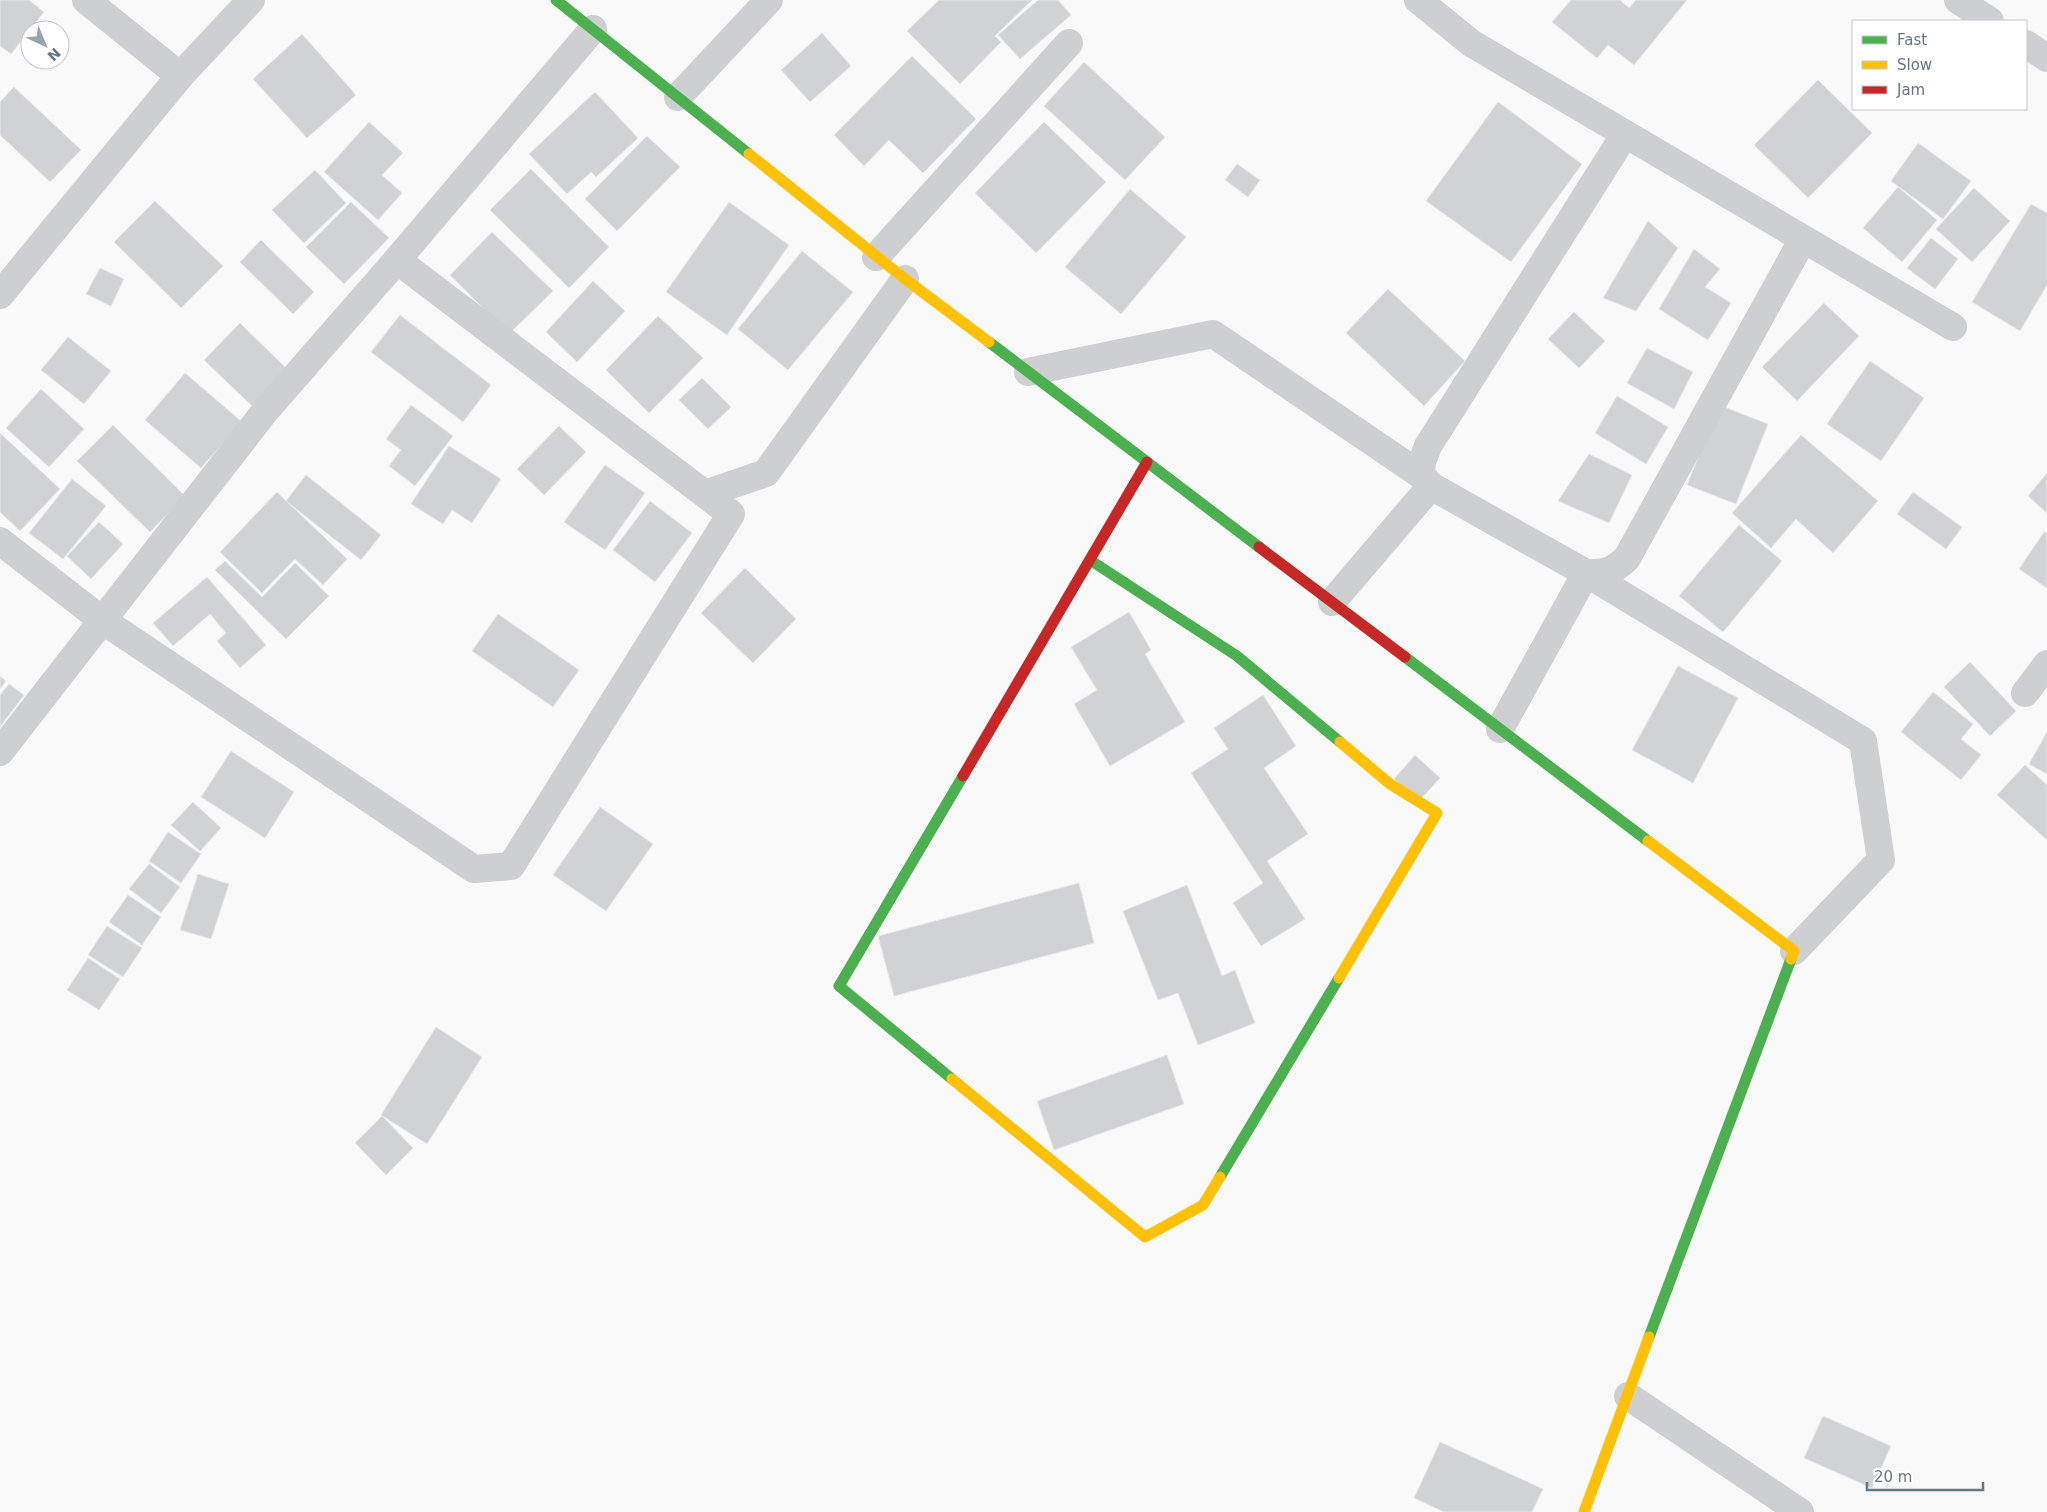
<svg xmlns="http://www.w3.org/2000/svg" width="2047" height="1512" viewBox="0 0 2047 1512" font-family="'DejaVu Sans',sans-serif">
  <style>
    .building { fill: #d0d2d3; stroke: #e8e8e8 }
    .lines { fill: none; stroke-linecap: round; stroke-linejoin: round }
    .street { stroke: #cecfd0; stroke-width: 28 }
    .fast { stroke: #4caf50; stroke-width: 11 }
    .slow { stroke: #ffc107; stroke-width: 11 }
    .jam { stroke: #c62828; stroke-width: 11 }
  </style>
  <rect width="100%" height="100%" fill="#f9f9f9"/>
  <g class="building">
    <polygon points="0,0 29,0 44,12 11,54 0,46"/>
    <polygon points="939,0 1032,0 995,36 1001,42 960,84 907,31"/>
    <polygon points="1038,0 1058,0 1071,15 1020,59 998,35"/>
    <polygon points="1571,0 1620,0 1629,8 1636,0 1687,0 1634,65 1608,45 1597,58 1552,22"/>
    <polygon points="822,33 851,66 810,102 781,70"/>
    <polygon points="302,34 356,95 307,138 253,79"/>
    <polygon points="912,56 976,119 923,173 889,140 864,166 834,135"/>
    <polygon points="1084,62 1165,137 1125,180 1044,106"/>
    <polygon points="1818,80 1872,133 1808,198 1754,145"/>
    <polygon points="14,87 81,150 50,182 0,135 0,102"/>
    <polygon points="595,92 638,138 596,177 591,172 567,194 529,154"/>
    <polygon points="1498,102 1582,164 1511,262 1426,201"/>
    <polygon points="369,122 403,153 382,175 402,193 378,220 324,172"/>
    <polygon points="1044,122 1106,182 1036,253 975,193"/>
    <polygon points="647,136 680,167 617,231 585,199"/>
    <polygon points="1918,143 1971,181 1943,219 1891,181"/>
    <polygon points="1237,164 1260,180 1248,197 1225,180"/>
    <polygon points="531,169 609,247 569,288 490,210"/>
    <polygon points="315,170 346,203 304,243 272,210"/>
    <polygon points="1898,187 1937,220 1902,262 1863,228"/>
    <polygon points="1974,188 2010,221 1972,262 1936,229"/>
    <polygon points="1130,189 1186,237 1121,314 1065,267"/>
    <polygon points="155,201 223,266 181,308 114,242"/>
    <polygon points="351,202 389,238 344,284 306,247"/>
    <polygon points="729,202 789,245 727,335 666,292"/>
    <polygon points="2031,204 2047,213 2047,285 2020,331 1972,302"/>
    <polygon points="1648,221 1678,248 1636,311 1603,298"/>
    <polygon points="492,232 553,291 509,334 450,275"/>
    <polygon points="1931,238 1958,259 1935,289 1907,268"/>
    <polygon points="261,240 314,292 293,314 240,262"/>
    <polygon points="1694,249 1720,269 1705,287 1731,303 1708,340 1659,309"/>
    <polygon points="802,251 853,292 788,370 738,329"/>
    <polygon points="100,268 124,279 111,306 86,294"/>
    <polygon points="593,281 625,311 577,362 546,332"/>
    <polygon points="1388,289 1465,361 1424,406 1346,333"/>
    <polygon points="1824,303 1859,336 1797,401 1762,367"/>
    <polygon points="1574,312 1605,341 1579,368 1548,339"/>
    <polygon points="400,315 491,385 463,422 371,352"/>
    <polygon points="658,316 703,358 649,413 606,370"/>
    <polygon points="240,323 287,369 252,406 204,360"/>
    <polygon points="68,337 111,371 84,404 41,370"/>
    <polygon points="1647,348 1693,372 1674,409 1627,383"/>
    <polygon points="1870,361 1924,398 1881,461 1827,424"/>
    <polygon points="185,373 242,422 201,468 145,420"/>
    <polygon points="702,378 731,407 708,429 679,400"/>
    <polygon points="41,389 84,429 49,467 6,428"/>
    <polygon points="1617,396 1668,427 1646,464 1595,433"/>
    <polygon points="411,405 453,436 415,486 389,466 401,450 386,439"/>
    <polygon points="1719,405 1768,424 1736,504 1687,485"/>
    <polygon points="113,425 185,496 150,532 77,461"/>
    <polygon points="559,426 586,452 544,495 517,469"/>
    <polygon points="0,433 60,489 20,531 0,512"/>
    <polygon points="1801,435 1878,501 1833,553 1796,519 1771,548 1732,513"/>
    <polygon points="449,446 501,479 472,523 452,510 443,524 411,504"/>
    <polygon points="1589,454 1632,475 1609,523 1558,501"/>
    <polygon points="605,465 645,493 605,550 564,522"/>
    <polygon points="2047,473 2047,513 2028,496"/>
    <polygon points="306,475 381,535 361,560 286,501"/>
    <polygon points="72,479 106,506 63,559 29,533"/>
    <polygon points="277,492 347,559 323,585 295,559 262,593 220,552"/>
    <polygon points="1913,492 1962,527 1946,549 1897,514"/>
    <polygon points="650,501 692,533 655,582 613,550"/>
    <polygon points="99,522 123,544 91,579 67,556"/>
    <polygon points="1739,525 1782,561 1723,632 1679,596"/>
    <polygon points="2044,532 2047,534 2047,588 2019,569"/>
    <polygon points="225,561 262,597 295,563 329,596 286,639 215,570"/>
    <polygon points="745,568 796,619 753,663 701,613"/>
    <polygon points="207,577 266,645 240,668 217,641 226,633 210,614 173,646 153,623"/>
    <polygon points="1129,612 1151,650 1145,654 1185,722 1110,766 1074,704 1097,690 1071,647"/>
    <polygon points="498,614 579,670 553,707 472,651"/>
    <polygon points="1970,662 2016,711 1990,736 1944,687"/>
    <polygon points="1678,666 1738,698 1693,783 1632,750"/>
    <polygon points="0,676 6,681 0,689"/>
    <polygon points="9,684 24,695 0,727 0,695"/>
    <polygon points="1933,692 1973,724 1961,739 1981,755 1961,780 1901,732"/>
    <polygon points="1263,695 1296,746 1264,768 1308,834 1267,861 1305,919 1261,946 1233,903 1263,883 1191,773 1228,749 1214,728"/>
    <polygon points="2047,732 2047,774 2029,764"/>
    <polygon points="231,751 294,792 265,838 201,797"/>
    <polygon points="1415,755 1440,778 1419,801 1394,779"/>
    <polygon points="2025,765 2047,785 2047,840 1997,795"/>
    <polygon points="193,802 221,828 200,851 171,825"/>
    <polygon points="600,807 653,844 606,911 553,875"/>
    <polygon points="168,832 201,854 181,883 149,861"/>
    <polygon points="149,864 180,887 161,913 129,889"/>
    <polygon points="198,874 229,884 211,939 180,930"/>
    <polygon points="1079,883 1094,943 894,996 878,936"/>
    <polygon points="1187,885 1222,976 1235,970 1255,1023 1198,1045 1178,993 1158,1000 1123,911"/>
    <polygon points="128,895 161,917 142,945 109,922"/>
    <polygon points="107,926 142,948 123,977 88,955"/>
    <polygon points="88,958 120,979 99,1010 67,990"/>
    <polygon points="436,1027 482,1057 427,1144 381,1115"/>
    <polygon points="1167,1055 1184,1104 1054,1150 1037,1101"/>
    <polygon points="382,1116 413,1148 386,1175 355,1143"/>
    <polygon points="1823,1416 1891,1446 1872,1488 1804,1458"/>
    <polygon points="1440,1442 1543,1489 1532,1512 1444,1512 1414,1498"/>
  </g>
  <g class="lines">
    <g class="street">
      <polyline points="86,0 180,76"/>
      <polyline points="1418,0 1471,43 1953,327"/>
      <polyline points="1958,0 1990,21"/>
      <polyline points="2026,44 2047,58"/>
      <polyline points="678,97 769,0"/>
      <path d="M1625 134 1428 446 1422 462 1421 475 1431 486 1586 573C1604 574 1614 571 1627 558L1803 239"/>
      <polyline points="876,257 1069,43"/>
      <polyline points="0,295 180,76 251,0"/>
      <polyline points="1028,372 1213,334 1421,475"/>
      <polyline points="705,494 766,473 905,279"/>
      <polyline points="0,541 102,620 474,869 511,866 731,514 397,260"/>
      <polyline points="1332,602 1431,486"/>
      <polyline points="2025,693 2047,664"/>
      <polyline points="1500,729 1586,573 1863,741 1881,860 1794,951"/>
      <polyline points="0,752 266,410 397,260 593,29"/>
      <polyline points="1628,1396 1800,1512"/>
    </g>
    <g class="fast">
      <polyline points="556,0 749,154"/>
      <polyline points="989,342 1259,547"/>
      <polyline points="1090,560 1237,656 1340,742"/>
      <polyline points="1405,657 1648,841"/>
      <polyline points="952,1079 839,986 963,776"/>
      <polyline points="1220,1177 1339,978"/>
      <polyline points="1649,1337 1791,959"/>
    </g>
    <g class="slow">
      <polyline points="749,154 905,279 989,342"/>
      <polyline points="1648,841 1794,951 1791,959"/>
      <polyline points="1339,978 1437,813 1390,784 1340,742"/>
      <polyline points="952,1079 1145,1237 1203,1205 1220,1177"/>
      <polyline points="1584,1512 1649,1337"/>
    </g>
    <g class="jam">
      <polyline points="1259,547 1405,657"/>
      <polyline points="963,776 1147,462"/>
    </g>
  </g>
  <rect x="1852" y="20" width="175" height="90" fill="#ffffff" stroke="#c1c8cd"/>
  <rect x="1862" y="36" width="25" height="8" fill="#4caf50" stroke="#c1c8cd"/>
  <text x="1897" y="45" font-size="15" fill="#657683">Fast</text>
  <rect x="1862" y="61" width="25" height="8" fill="#ffc107" stroke="#c1c8cd"/>
  <text x="1897" y="70" font-size="15" fill="#657683">Slow</text>
  <rect x="1862" y="86" width="25" height="8" fill="#c62828" stroke="#c1c8cd"/>
  <text x="1897" y="95" font-size="15" fill="#657683">Jam</text>
  <g transform="translate(45 45) rotate(136)"><circle r="24" fill="#ffffff" stroke="#c1c8cd"/>
  <path d="M0-4L9 19L0 12L-9 19Z" fill="#99a4ac"/>
  <text y="-8" font-size="14" font-weight="bold" text-anchor="middle" fill="#657683">N</text>
  </g>
  <path d="M1867 1482v8h116v-8" fill="none" stroke="#657683" stroke-width="2.5"/>
  <text x="1874" y="1482" font-size="15" fill="#657683" stroke="#ffffff" stroke-width="4" paint-order="stroke">20 m</text>
</svg>
